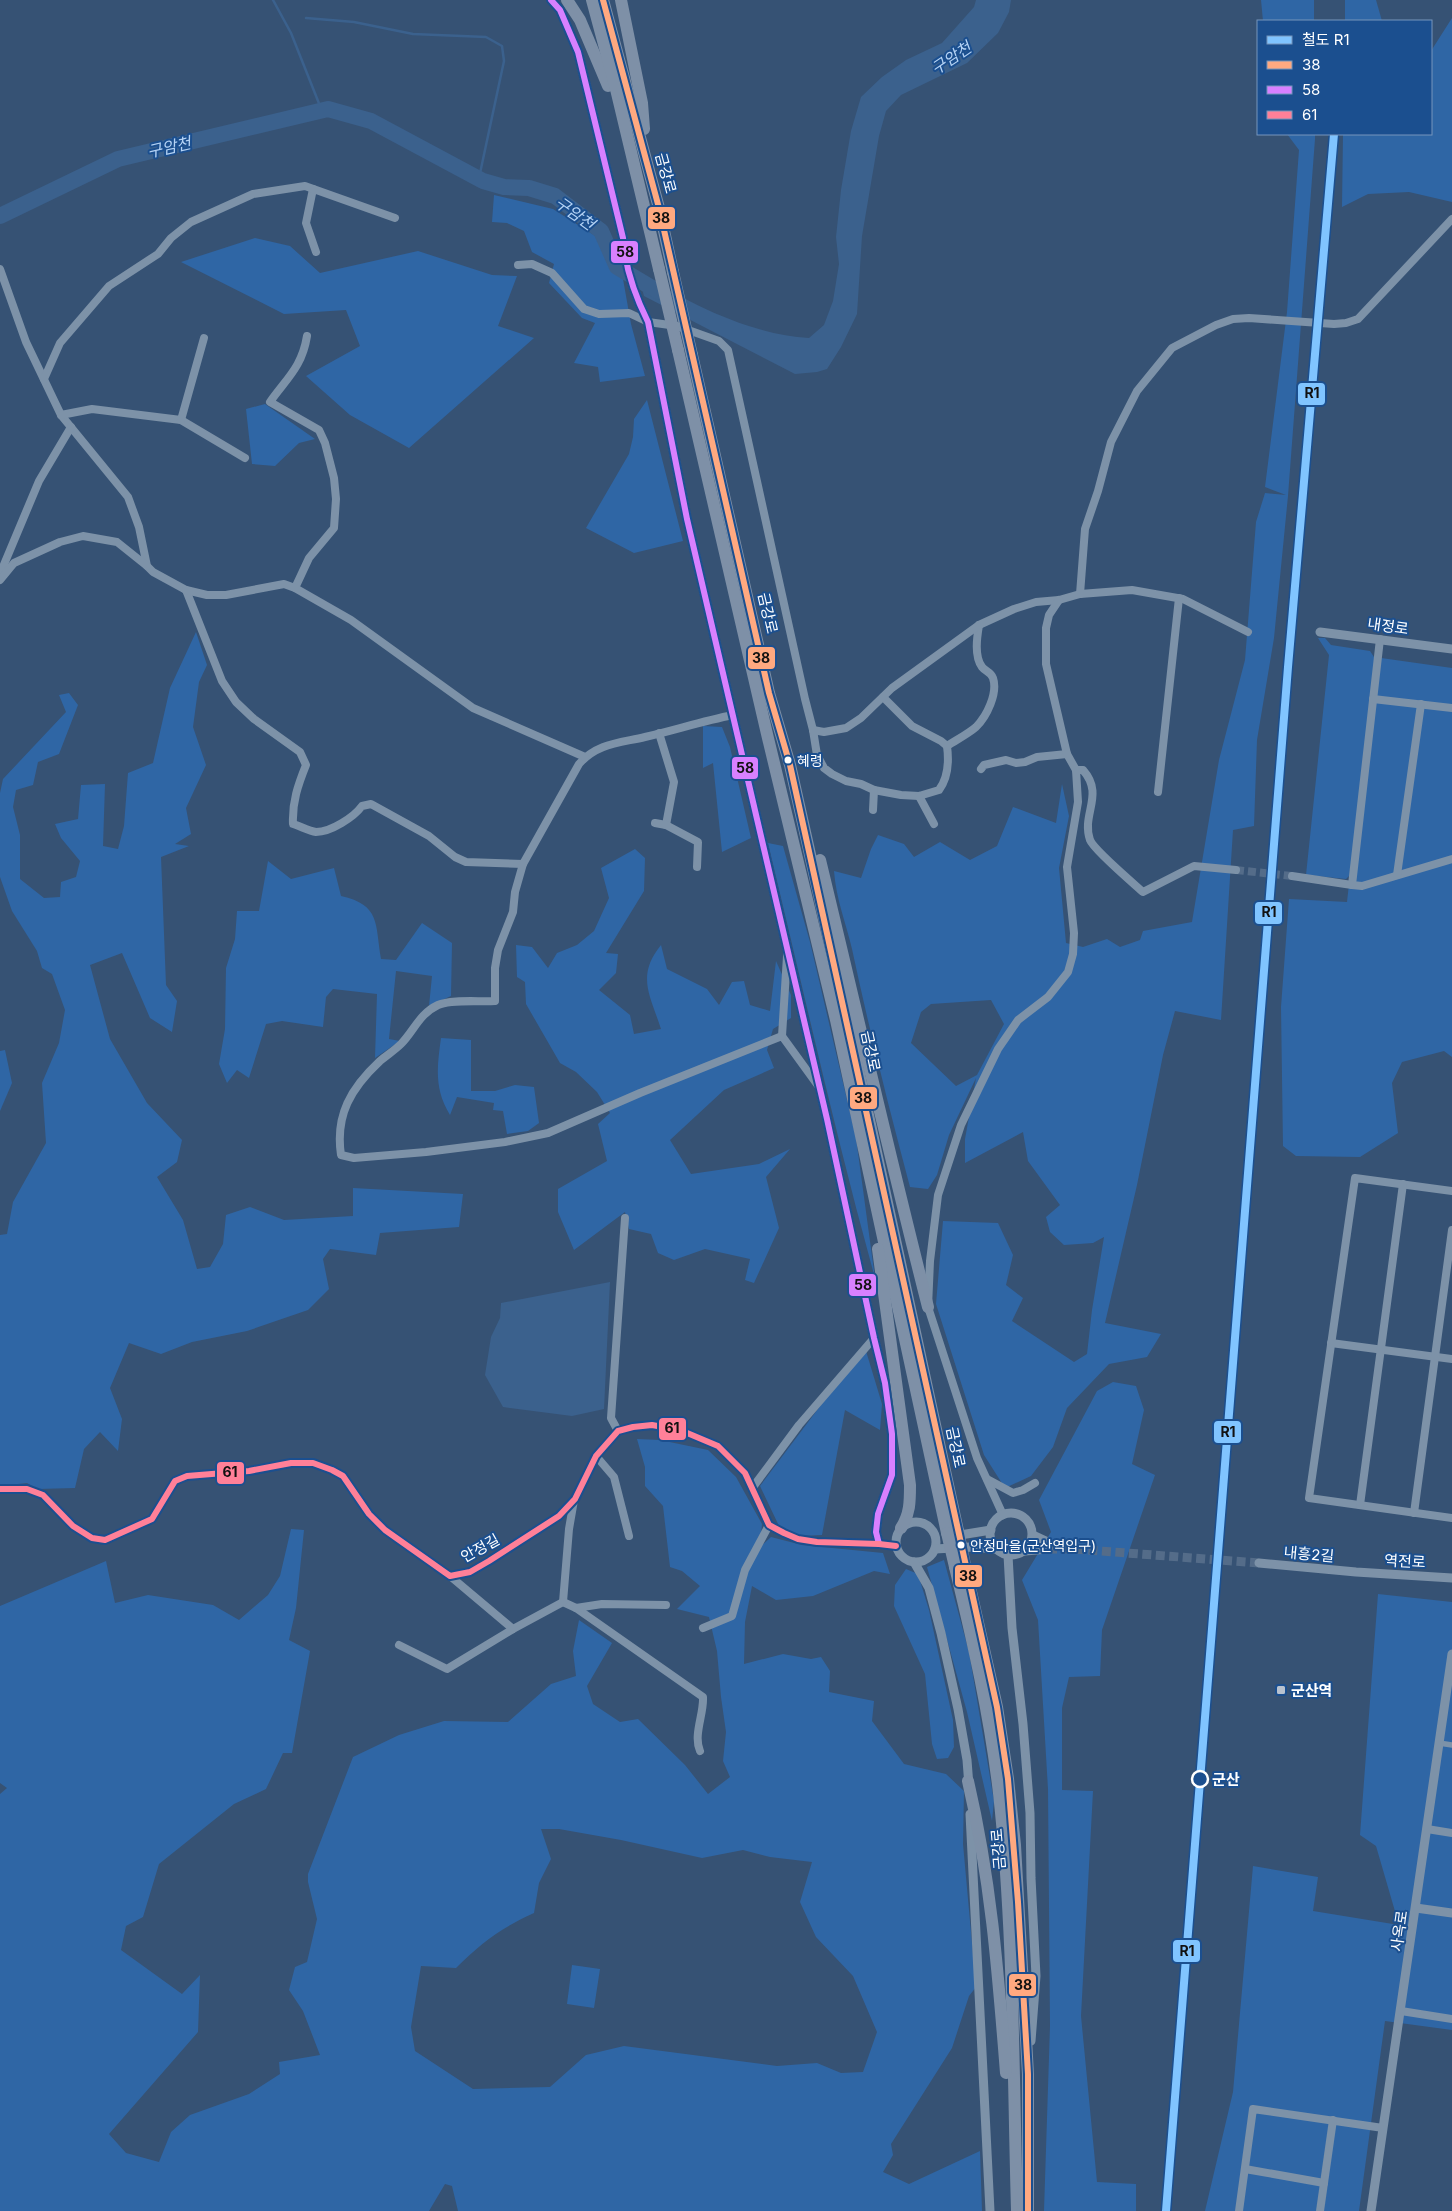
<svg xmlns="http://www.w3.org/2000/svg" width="1452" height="2211" viewBox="0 0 1452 2211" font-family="Inter,'Noto Sans KR',sans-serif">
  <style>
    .green { fill: #2f66a5; fill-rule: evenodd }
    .water { fill: #3b618d }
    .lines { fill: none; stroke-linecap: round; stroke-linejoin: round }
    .stream { stroke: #3b618d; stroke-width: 2.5 }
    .river { stroke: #3b618d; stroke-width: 16 }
    .minor-tunnel { stroke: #546c89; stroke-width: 8; stroke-dasharray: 8 4; stroke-linecap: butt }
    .tertiary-tunnel { stroke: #546c89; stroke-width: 9; stroke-dasharray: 9 4.5; stroke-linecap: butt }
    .pedestrian { stroke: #7d92a8; stroke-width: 5.5 }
    .minor { stroke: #7d92a8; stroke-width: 8 }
    .tertiary { stroke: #7d92a8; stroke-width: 9 }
    .trunk { stroke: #7e90a7; stroke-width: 12 }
    .trunk-bridge { stroke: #7e90a7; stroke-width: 12 }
    .bus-1-casing { stroke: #1b4f8f; stroke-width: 10 }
    .bus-2-casing { stroke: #1b4f8f; stroke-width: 10 }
    .bus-3-casing { stroke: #1b4f8f; stroke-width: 10 }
    .bus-1 { stroke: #ffa980; stroke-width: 6 }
    .bus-2 { stroke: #d880ff; stroke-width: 6 }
    .bus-3 { stroke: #ff8098; stroke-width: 6 }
    .rail-1-casing { stroke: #1b4f8f; stroke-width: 11 }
    .rail-1 { stroke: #80c4ff; stroke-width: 8 }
    .bus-dot { fill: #fff; stroke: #1b4f8f; stroke-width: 2 }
    .poi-dot { fill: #b9c2ce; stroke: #1b4f8f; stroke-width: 2 }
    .stop-dot { fill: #1b4f8f; stroke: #fff; stroke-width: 2.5 }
    .labels { text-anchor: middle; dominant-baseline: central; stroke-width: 4; stroke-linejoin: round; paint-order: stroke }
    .bus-label { font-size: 14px; fill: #fff; stroke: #1b4f8f; text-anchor: start }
    .street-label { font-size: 15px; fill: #fff; stroke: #1b4f8f }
    .poi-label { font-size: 15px; font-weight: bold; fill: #fff; stroke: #1b4f8f; text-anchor: start }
    .stop-label { font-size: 15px; font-weight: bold; fill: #fff; stroke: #1b4f8f; text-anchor: start }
    .water-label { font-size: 16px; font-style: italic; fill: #b5d3f5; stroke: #1b4f8f }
    .line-badge { stroke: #1b4f8f; stroke-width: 2 }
    .pale-badge-label { font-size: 14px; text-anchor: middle; font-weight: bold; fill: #111 }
  </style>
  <rect width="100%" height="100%" fill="#365274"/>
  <g class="green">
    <polygon points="1261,0 1314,0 1314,21 1263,21"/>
    <polygon points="1345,0 1376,0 1382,21 1345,21"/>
    <polygon points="1452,18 1452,202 1409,192 1368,194 1342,207 1343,134 1431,134 1431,51"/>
    <path d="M1287 134H1315V139L1288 496 1274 638 1257 740 1254 826 1233 830 1221 1020 1175 1011 1163 1055 1137 1185 1105 1323 1161 1334 1147 1357 1109 1364 1067 1408 1053 1447 1031 1476 1005 1488 984 1455 936 1304 943 1221 998 1223 1013 1255 1006 1285 1023 1298 1012 1321 1074 1362 1087 1354 1092 1310 1104 1237 1093 1243 1064 1245 1050 1232 1046 1217 1060 1205 1028 1161 1023 1132 965 1163V1139L976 1078 949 1135 937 1175 928 1189 910 1187C889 1108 869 1029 852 949 846 923 836 899 834 871L861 878 871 849 878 835 904 844 914 857 940 842 970 860 997 846 1013 807 1056 823 1062 784 1069 816 1059 868 1066 943 1083 947 1107 939 1120 947 1140 940 1143 931 1192 922 1219 760 1245 660 1256 522 1265 493 1286 495 1265 487 1287 312 1299 150ZM991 1000 1004 1024 977 1075 956 1086 911 1043 921 1012 931 1004Z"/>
    <polygon points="494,195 553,209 597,237 612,270 623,279 631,324 645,376 600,382 598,367 574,363 595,323 582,318 549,283 554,264 532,252 524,231 507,223 492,222"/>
    <polygon points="255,238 290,246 320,273 418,251 492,275 517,276 498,326 534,338 409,448 350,415 306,376 360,346 346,310 284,314 181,262"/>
    <polygon points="647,400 683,541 634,553 586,528 629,454 633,437 634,419"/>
    <polygon points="265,404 315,439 299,443 275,466 252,464 246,409"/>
    <polygon points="196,632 207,665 199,682 193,727 206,765 186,808 191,834 175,844 189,846 161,857 166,985 177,1001 172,1032 150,1018 122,953 90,965 110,1039 147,1103 182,1140 177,1162 157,1177 183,1220 197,1269 210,1267 223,1244 226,1215 250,1207 284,1220 353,1216 353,1188 463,1194 459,1227 380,1233 376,1255 330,1249 323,1259 329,1289 308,1310 247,1331 192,1342 161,1354 129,1343 110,1388 122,1419 118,1451 100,1432 84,1449 75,1488 37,1489 27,1483 0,1486 0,1235 7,1234 13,1202 46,1143 42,1083 59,1043 65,1010 52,974 42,968 37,951 12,911 0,877 0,793 3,779 66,712 59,695 69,693 78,705 59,754 38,762 33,785 16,790 13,807 20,835 20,879 44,898 60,897 61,882 76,877 80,861 61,838 55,824 78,819 81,785 105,784 103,846 118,849 124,826 128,773 153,763 170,688"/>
    <polygon points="1318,638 1325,638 1331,645 1370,651 1374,657 1452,668 1452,1057 1444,1051 1402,1062 1392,1083 1398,1133 1360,1157 1296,1156 1283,1146 1281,1007 1289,899 1347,902 1350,875 1346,879 1306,875 1329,655"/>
    <polygon points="703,726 722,727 730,747 751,838 722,852 713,763 703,768"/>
    <path d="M768 843 783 846 810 942 856 1138 875 1278C835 1134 803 988 768 843Z"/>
    <path d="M635 849 645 858 644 891 606 953 618 954 616 973 599 990 630 1015 634 1034 661 1029C650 995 636 976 661 945L667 969 707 989 719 1005 732 982 744 981 750 1005 770 1011 776 961 791 995V1018L773 1029 767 1050 774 1068 724 1090 670 1140 691 1174 759 1164 790 1149 766 1177 779 1228 754 1283 745 1280 750 1259 705 1249 674 1260 658 1253 651 1234 629 1229 625 1212 574 1250 558 1212V1189L607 1161 598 1124 610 1113 597 1092 576 1072 560 1063 526 1004 525 982 517 977 516 945 532 947 548 968 557 953 577 945 594 931 609 898 601 868Z"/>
    <path d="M268 861 291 879 334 868 341 896C381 905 375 924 381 959L396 960 422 923 452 943 451 996 429 1006 432 976 396 971 389 1039 400 1041 375 1058 377 994 333 989 326 997 323 1027 282 1021 266 1024 249 1078 237 1070 227 1083 219 1064 225 1029 226 968 235 939 237 911H259Z"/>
    <path d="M441 1038 471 1040V1091H495L515 1085 534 1087 539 1123 528 1131 507 1134 503 1111 493 1110 494 1103 457 1097 450 1115C434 1089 437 1067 441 1038Z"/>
    <polygon points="5,1050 12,1083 0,1111 0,1051"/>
    <polygon points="866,1351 882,1404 880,1430 845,1410 822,1535 801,1536 779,1526 760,1486 824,1401"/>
    <polygon points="1113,1382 1136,1386 1144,1410 1132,1464 1155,1475 1102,1630 1100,1676 1069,1677 1062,1708 1062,1790 1093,1791 1081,2016 1097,2182 1136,2184 1136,2211 1044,2211 1050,2026 1048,1789 1038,1620 1022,1580 1051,1532 1039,1500 1097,1391"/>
    <path d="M637 1439 660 1440 708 1450 736 1477 762 1524 760 1547 771 1537 802 1545 883 1553 890 1574 874 1571 813 1596 776 1600 752 1586 745 1622 744 1664 783 1654 811 1659 821 1657 830 1671 829 1692 874 1701 872 1721 904 1764 946 1774 964 1791 963 1844 976 1987 969 1996 952 2048 891 2144 893 2155 883 2172 909 2184 980 2151 982 2211H458L452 2186 445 2184 429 2211H0V1794L7 1788 0 1783V1606L106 1561 115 1603 148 1595 213 1605 239 1620 268 1595 280 1576 291 1529 304 1530 296 1608 289 1640 310 1651 292 1753H283L266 1789 234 1804 159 1864 143 1917 126 1926 121 1950 182 1994 200 1975 198 2032 109 2134 126 2153 159 2162 171 2132 190 2115 249 2094 280 2074 279 2062 320 2055 303 2011 289 1990 295 1967 307 1962 317 1919 308 1882V1874L353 1757 399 1735 444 1721 508 1722 551 1684 576 1676 573 1651 579 1620 612 1643 587 1686 593 1704 620 1722 638 1719 685 1765 708 1794 730 1777 723 1761 726 1732 721 1697 717 1651 709 1617 677 1609 700 1586 682 1571 670 1567 663 1506 645 1486V1467ZM541 1829H559L621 1840 702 1858 743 1850 770 1857 812 1862 800 1902 816 1937 853 1976 877 2032 863 2072 841 2073 817 2063 777 2066 624 2046 586 2055 550 2087 473 2089 415 2051 411 2027 421 1966 456 1968C482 1942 501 1928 534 1913L539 1883 551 1859Z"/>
    <polygon points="944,1560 969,1652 994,1801 992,1821 967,1712 927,1567"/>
    <polygon points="906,1569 918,1574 929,1610 953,1720 954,1747 948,1758 937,1759 932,1744 925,1674 894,1606 895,1585"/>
    <polygon points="1378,1594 1452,1602 1452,2030 1385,2021 1359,2211 1205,2211 1233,2092 1253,1866 1318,1877 1313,1911 1399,1925 1376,1846 1360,1835"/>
    <polygon points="572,1965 600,1969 594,2008 567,2004"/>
  </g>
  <g class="water">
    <path d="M976 0H1011L1009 12 998 33 967 63 901 95 886 111 879 136 862 236 857 314 841 347 827 369 817 372 795 374 644 296 637 272C689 303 748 334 809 338L824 325 833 301 839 264 836 237 841 190 851 131 861 97 882 77 906 60 942 43 974 7Z"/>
    <polygon points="610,1282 604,1409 572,1416 503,1407 485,1375 491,1337 500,1318 501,1303"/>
  </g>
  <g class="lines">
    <g class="stream">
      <polyline points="273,0 291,33 322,111"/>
      <polyline points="306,18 354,22 413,34 486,37 502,46 504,61 479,178"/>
    </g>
    <polyline class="river" points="0,216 118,159 328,109 371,121 483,181 504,187 529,188 555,196 601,231 617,267 659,292"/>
    <polyline class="minor-tunnel" points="1236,870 1292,876"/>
    <polyline class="tertiary-tunnel" points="1048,1549 1074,1549 1259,1563"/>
    <polyline class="pedestrian" points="1439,1743 1452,1745"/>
    <g class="minor">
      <polyline points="551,0 560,10 578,52"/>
      <polyline points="313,189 306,223 316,252"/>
      <path d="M518 265 532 264 552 273 584 309 599 314 629 313 648 322 677 326 719 341 728 350 805 699 813 730 817 755 824 768 832 774 846 781 861 784 874 790 901 795 919 796 939 790C948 778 949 761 947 746 956 740 968 734 976 727 987 716 998 693 993 678 991 672 985 671 982 667 974 656 977 637 979 625"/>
      <path d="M0 269 26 342 61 415 128 497 139 527 147 566 153 572 186 590 222 681 236 702 254 719 300 752 306 765C298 785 292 802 293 824 300 826 309 831 316 832 331 832 354 817 362 806L371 804 429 836 455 857 466 862 523 864 579 764C597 743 620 743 645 737 675 730 703 721 733 715"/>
      <polyline points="44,379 60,343 109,286 158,254 171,238 191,222 253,194 305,186 395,218"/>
      <polyline points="61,415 92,409 181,420 245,458"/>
      <polyline points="181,420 204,338"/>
      <polyline points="0,574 39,481 71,427"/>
      <polyline points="0,580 14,563 60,542 83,536 117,542 147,566"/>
      <path d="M295 588 309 558 334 528 336 499 334 478 325 443 319 430 270 402C287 378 302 367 307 336"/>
      <polyline points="186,590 207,595 226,595 284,584 295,588 351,620 473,708 585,757"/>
      <polyline points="1080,594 1085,529 1098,491 1111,442 1137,391 1172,348 1216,325 1233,319 1249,318 1334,324 1346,323 1358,319 1452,219"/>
      <polyline points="1380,639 1352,885 1362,886 1452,859"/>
      <polyline points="883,697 912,726 941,741 947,746"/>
      <polyline points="1373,699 1452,708"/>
      <polyline points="813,730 824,732 846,728 861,718 892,688 979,625 1014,609 1036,602 1059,600 1080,594 1132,590 1183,599 1248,632"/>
      <polyline points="659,733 674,782 666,825"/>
      <polyline points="981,769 984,765 1006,760 1016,763 1025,762 1037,757 1067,754"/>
      <path d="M1076 770H1083C1105 795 1081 814 1090 840 1094 850 1133 883 1143 892L1194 866 1236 870"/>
      <polyline points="1158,792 1179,598"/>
      <polyline points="919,796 934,824"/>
      <polyline points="873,810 874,790"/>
      <polyline points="655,823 666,825 698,842 697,867"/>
      <path d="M523 864 515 892 513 912 498 950 495 968V1001C480 1002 451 999 438 1005 419 1014 414 1031 401 1044 395 1050 387 1055 380 1061 351 1088 335 1115 341 1155L354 1158 426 1152 505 1142 548 1133 640 1093 782 1036 819 1087"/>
      <polyline points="1397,875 1421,704"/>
      <polyline points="1292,876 1352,885"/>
      <polyline points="782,1036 787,956"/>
      <polyline points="1452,1191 1355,1178 1309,1498 1452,1518"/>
      <polyline points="1331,1343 1452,1359"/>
      <polyline points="618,1431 611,1418 625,1218"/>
      <polyline points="596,1456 614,1477 629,1536"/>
      <polyline points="987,1479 1013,1493 1023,1490 1035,1483"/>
      <polyline points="753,1487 799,1425 874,1338"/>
      <polyline points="0,1489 27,1489 43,1495 73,1526 92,1538 105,1540 152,1519 175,1481 187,1476 249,1471 291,1463 313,1463 332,1470 343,1476 369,1514 385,1530 450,1576 470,1572 489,1561 559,1516 575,1499 596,1456 618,1431 633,1427 652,1425 680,1430 718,1446 745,1473 769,1525 784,1533 798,1539 817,1542 879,1544 896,1546"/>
      <path d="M574 1500 569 1529 563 1602 576 1608 703 1697C704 1714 693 1735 700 1751"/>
      <polyline points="1360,1505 1403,1184"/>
      <polyline points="1414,1513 1452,1230"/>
      <polyline points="1003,1515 977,1458 928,1307 930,1261 938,1195 961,1125 998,1049 1018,1020 1048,997 1068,972 1073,954 1074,933 1067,867 1078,802 1076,770 1067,754 1046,664 1046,628 1049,615 1059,600"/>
      <polyline points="450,1576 513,1629"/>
      <polyline points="576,1608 602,1604 666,1605"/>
      <polyline points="703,1628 732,1616 745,1570 769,1525"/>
      <polyline points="399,1645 447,1669 513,1629 563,1602"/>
      <polyline points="1427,1829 1452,1833"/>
      <polyline points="1401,2011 1452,2019"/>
      <polyline points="1245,2169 1324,2183"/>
      <polyline points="1239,2211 1253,2109 1383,2128"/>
      <polyline points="1320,2211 1333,2120"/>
    </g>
    <g class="tertiary">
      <path d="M578 52 623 238C625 267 635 296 648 322L687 519 827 1119 874 1338 885 1383 892 1434V1475L878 1514 876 1532 879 1544"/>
      <polyline points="1320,632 1452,649"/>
      <circle cx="1011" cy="1534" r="21"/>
      <circle cx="916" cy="1542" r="20"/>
      <polyline points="1033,1535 1048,1542"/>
      <polyline points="954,1536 991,1530"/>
      <polyline points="935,1549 970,1547 997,1549"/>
      <polyline points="1025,1551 1048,1549"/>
      <polyline points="1008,1555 1012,1628 1023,1724 1030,1813 1031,1878 1036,1976 1031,2041"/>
      <polyline points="914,1562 929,1588 941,1633 958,1709 967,1760 969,1786"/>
      <polyline points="1259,1563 1356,1572 1452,1578"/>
      <polyline points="970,1814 990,2211"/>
      <polyline points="1416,1908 1452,1913"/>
      <polyline points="1371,2211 1452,1654"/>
    </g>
    <g class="trunk">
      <polyline points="567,0 580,20 608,86"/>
      <polyline points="592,0 616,89 659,269"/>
      <polyline points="603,0 659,208 673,272"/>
      <polyline points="621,0 642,103 644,129"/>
      <polyline points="678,350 767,734 836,1020 947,1533"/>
      <polyline points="692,355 769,693 790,765 858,1069 958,1531"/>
      <path d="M820 860C856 1009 890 1158 928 1307"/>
      <path d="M878 1249 910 1485C910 1502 910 1514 901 1528"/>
      <polyline points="965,1565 997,1707 1008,1779 1015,1845 1028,2074 1028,2211"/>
      <path d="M955 1567C973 1641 990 1716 999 1793 1014 1931 1013 2072 1017 2211"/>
      <path d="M968 1781C991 1880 998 1972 1006 2073"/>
    </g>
    <g class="trunk-bridge">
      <polyline points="659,269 678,350"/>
      <polyline points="673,272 692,355"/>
      <polyline points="958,1531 965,1565"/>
      <polyline points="947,1533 955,1567"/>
    </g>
    <g class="bus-1-casing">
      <polyline id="bus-1" points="603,0 659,208 769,693 790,765 997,1707 1008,1779 1018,1902 1028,2074 1028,2211"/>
    </g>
    <g class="bus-2-casing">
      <path id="bus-2" d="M551 0 560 10 578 52 623 238C625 267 635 296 648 322L687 519 827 1119 874 1338 885 1383 892 1434V1475L878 1514 876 1532 879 1544"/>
    </g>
    <g class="bus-3-casing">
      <polyline id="bus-3" points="0,1489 27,1489 43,1495 73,1526 92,1538 105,1540 152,1519 175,1481 187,1476 249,1471 291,1463 313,1463 332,1470 343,1476 369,1514 385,1530 450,1576 470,1572 489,1561 559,1516 575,1499 596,1456 618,1431 633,1427 652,1425 680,1430 718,1446 745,1473 769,1525 784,1533 798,1539 817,1542 879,1544 896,1546"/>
    </g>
    <use href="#bus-1" class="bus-1"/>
    <use href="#bus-2" class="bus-2"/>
    <use href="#bus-3" class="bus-3"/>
    <g class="rail-1-casing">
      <polyline id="rail-1" points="1166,2211 1288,667 1334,134"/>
    </g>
    <use href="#rail-1" class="rail-1"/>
  </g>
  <g class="bus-dot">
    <circle cx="788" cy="760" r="4.5"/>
    <circle cx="961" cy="1545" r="4.5"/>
  </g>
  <rect class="poi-dot" x="1276" y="1685" width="10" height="10" rx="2.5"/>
  <circle class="stop-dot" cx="1200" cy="1779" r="8"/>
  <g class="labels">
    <g class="bus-label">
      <text x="797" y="760">혜령</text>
      <text x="970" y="1545">안정마을(군산역입구)</text>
    </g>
    <g class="street-label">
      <text transform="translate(666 173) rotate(75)">금강로</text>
      <text transform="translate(768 613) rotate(77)">금강로</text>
      <text transform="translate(1388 626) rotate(8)">내정로</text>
      <text transform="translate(871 1051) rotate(78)">금강로</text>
      <text transform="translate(956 1447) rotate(78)">금강로</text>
      <text transform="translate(480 1548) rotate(-29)">안정길</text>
      <text transform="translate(1309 1554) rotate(5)">내흥2길</text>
      <text transform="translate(1405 1561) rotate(3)">역전로</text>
      <text transform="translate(998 1849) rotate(-95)">금강로</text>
      <text transform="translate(1399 1931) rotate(-82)">사옥로</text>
    </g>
    <g class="poi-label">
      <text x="1291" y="1690">군산역</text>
    </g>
    <g class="stop-label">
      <text x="1212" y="1779">군산</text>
    </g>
    <g class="water-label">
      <text transform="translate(951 58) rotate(-34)">구암천</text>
      <text transform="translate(169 147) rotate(-13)">구암천</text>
      <text transform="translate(575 213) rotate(35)">구암천</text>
    </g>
  </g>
  <g class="line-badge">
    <rect x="647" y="206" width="29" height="24" rx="5" fill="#ffa980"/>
    <rect x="610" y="240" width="29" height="24" rx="5" fill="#d880ff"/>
    <rect x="1297" y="382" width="29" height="24" rx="5" fill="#80c4ff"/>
    <rect x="747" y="646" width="29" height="24" rx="5" fill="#ffa980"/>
    <rect x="731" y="756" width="28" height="24" rx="5" fill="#d880ff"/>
    <rect x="1254" y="901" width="29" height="24" rx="5" fill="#80c4ff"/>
    <rect x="849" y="1086" width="29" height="24" rx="5" fill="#ffa980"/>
    <rect x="848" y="1273" width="29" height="24" rx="5" fill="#d880ff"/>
    <rect x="658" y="1417" width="29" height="24" rx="5" fill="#ff8098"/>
    <rect x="1213" y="1420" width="29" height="24" rx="5" fill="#80c4ff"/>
    <rect x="216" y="1461" width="29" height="24" rx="5" fill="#ff8098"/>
    <rect x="954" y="1564" width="29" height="24" rx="5" fill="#ffa980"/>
    <rect x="1172" y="1939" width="29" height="24" rx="5" fill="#80c4ff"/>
    <rect x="1008" y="1973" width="29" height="24" rx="5" fill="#ffa980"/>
  </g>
  <g class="pale-badge-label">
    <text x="661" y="223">38</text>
    <text x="625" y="257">58</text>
    <text x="1312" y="398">R1</text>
    <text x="761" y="663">38</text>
    <text x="745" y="773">58</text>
    <text x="1269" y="917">R1</text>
    <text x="863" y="1103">38</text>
    <text x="863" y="1290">58</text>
    <text x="672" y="1433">61</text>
    <text x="1228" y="1437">R1</text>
    <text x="230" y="1477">61</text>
    <text x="968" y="1581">38</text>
    <text x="1187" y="1956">R1</text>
    <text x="1023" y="1990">38</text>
  </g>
  <rect x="1257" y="20" width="175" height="115" fill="#1b4f8f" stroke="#7695bc"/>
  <rect x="1267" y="36" width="25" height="8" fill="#80c4ff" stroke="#7695bc"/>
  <text x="1302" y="45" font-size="15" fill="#ffffff">철도 R1</text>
  <rect x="1267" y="61" width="25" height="8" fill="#ffa980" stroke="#7695bc"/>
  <text x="1302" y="70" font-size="15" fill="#ffffff">38</text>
  <rect x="1267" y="86" width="25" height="8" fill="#d880ff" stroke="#7695bc"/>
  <text x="1302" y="95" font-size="15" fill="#ffffff">58</text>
  <rect x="1267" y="111" width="25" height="8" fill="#ff8098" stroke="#7695bc"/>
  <text x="1302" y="120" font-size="15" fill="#ffffff">61</text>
</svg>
